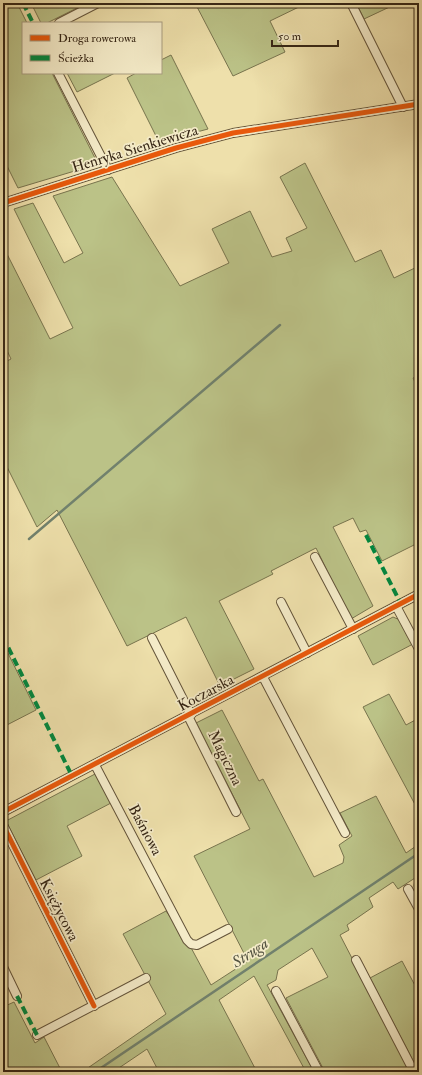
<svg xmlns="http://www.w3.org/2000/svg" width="422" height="1075" viewBox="0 0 422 1075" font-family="'IM FELL Double Pica',serif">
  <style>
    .green { fill: #bbc287; stroke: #78744e }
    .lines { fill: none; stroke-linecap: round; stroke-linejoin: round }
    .stream { stroke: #71816d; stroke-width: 2.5 }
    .minor-casing { stroke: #64543a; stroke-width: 10 }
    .minor { stroke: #f4ebc8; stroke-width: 8 }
    .quiet { stroke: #00873e; stroke-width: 4; stroke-dasharray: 8 4; stroke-linecap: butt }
    .cycleway-casing { stroke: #f4ebc8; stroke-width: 8 }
    .cycleway { stroke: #e8590c; stroke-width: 5 }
    .labels { text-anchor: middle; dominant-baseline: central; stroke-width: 3.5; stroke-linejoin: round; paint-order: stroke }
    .street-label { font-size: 15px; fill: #362615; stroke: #f4ebc8 }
    .water-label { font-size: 16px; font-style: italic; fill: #545341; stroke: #f4ebc8 }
  </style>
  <rect width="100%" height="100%" fill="#eee0ab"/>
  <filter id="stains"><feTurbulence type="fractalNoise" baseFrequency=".005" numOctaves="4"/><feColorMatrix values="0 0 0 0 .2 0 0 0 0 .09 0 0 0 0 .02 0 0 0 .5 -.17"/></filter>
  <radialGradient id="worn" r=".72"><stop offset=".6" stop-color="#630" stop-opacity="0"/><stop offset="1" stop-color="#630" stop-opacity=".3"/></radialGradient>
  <g class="green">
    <polygon points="3,3 17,3 27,23 23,23 23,73 52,73 98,164 18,188 3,158"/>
    <polygon points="31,3 87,3 47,23 41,23"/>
    <polygon points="195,3 305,3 305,4 270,21 285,52 233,76"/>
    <polygon points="356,3 398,3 364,19"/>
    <polygon points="171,55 208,129 159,142 127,78 136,73 161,73 161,60"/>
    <polygon points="67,73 115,73 77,92"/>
    <polygon points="305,163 355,262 381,250 394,278 419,266 419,375 413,378 419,390 419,549 416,544 382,561 366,530 360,532 353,518 333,527 373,606 351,619 316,548 271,571 273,574 219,601 254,669 220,686 186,617 127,646 57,510 37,527 3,459 3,363 11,359 3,342 3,253 6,252 50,339 73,328 14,209 33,203 64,263 83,253 53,196 112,177 180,286 229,263 212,229 250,211 272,257 292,251 286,238 307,228 280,177"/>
    <polygon points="393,617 400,620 413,644 373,665 358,636"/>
    <polygon points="3,643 36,710 3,727"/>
    <polygon points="389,694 406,725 419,718 419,812 363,707"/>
    <polygon points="222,710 259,781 263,779 314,877 343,863 344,857 339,845 352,836 340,813 376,796 406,853 419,844 419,896 414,886 415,878 398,889 393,882 369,898 373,907 347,925 349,930 340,935 411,1072 325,1072 286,998 328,977 312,948 278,970 276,980 267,985 314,1072 306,1072 254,976 219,1000 257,1072 159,1072 147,1049 113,1072 82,1072 166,1014 123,934 166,911 188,942 211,985 248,961 194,856 250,829 196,723"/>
    <polygon points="95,774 111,803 67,826 82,856 36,880 6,821"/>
    <polygon points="402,961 419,993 419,1072 370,978"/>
    <polygon points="14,1002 35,1043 44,1037 62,1072 3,1072 3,1007"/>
  </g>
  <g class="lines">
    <g class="stream">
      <polyline points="29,539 280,325"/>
      <polyline points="95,1072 419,853"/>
    </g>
    <g class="minor-casing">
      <g id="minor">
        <polyline points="351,3 403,107"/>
        <polyline points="59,23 98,3"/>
        <polyline points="58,73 108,170"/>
        <polyline points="3,203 176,148 233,133 419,104"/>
        <polyline points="315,557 353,629"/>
        <polyline points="281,602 307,653"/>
        <polyline points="396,606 419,649"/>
        <polyline points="152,638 191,715"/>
        <polyline points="263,677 345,833"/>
        <polyline points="188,716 236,812"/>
        <polyline points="95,765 187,940 191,944 197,945 228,929"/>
        <polyline points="3,812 419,594"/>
        <polyline points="3,825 94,1006"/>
        <polyline points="408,889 419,909"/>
        <polyline points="356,960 414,1072"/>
        <polyline points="3,967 17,996"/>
        <polyline points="276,991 319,1072"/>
        <polyline points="37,1035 146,978"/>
      </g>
    </g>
    <use href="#minor" class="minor"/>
    <g class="quiet">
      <polyline points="23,3 33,23"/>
      <polyline points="366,535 401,604"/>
      <polyline points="3,637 72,776"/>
      <polyline points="17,996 37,1035"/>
    </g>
    <g class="cycleway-casing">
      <g id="cycleway">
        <polyline points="3,203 176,148 233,133 419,104"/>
        <polyline points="3,812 419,594"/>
        <polyline points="3,825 94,1006"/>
      </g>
    </g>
    <use href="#cycleway" class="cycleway"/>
  </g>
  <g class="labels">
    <g class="street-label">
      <text transform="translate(135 149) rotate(-17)">Henryka Sienkiewicza</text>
      <text transform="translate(206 693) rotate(-28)">Koczarska</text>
      <text transform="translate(225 758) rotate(64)">Magiczna</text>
      <text transform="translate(145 830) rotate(62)">Baśniowa</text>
      <text transform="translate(59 910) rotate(63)">Księżycowa</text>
    </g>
    <g class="water-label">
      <text transform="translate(250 953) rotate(-34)">Struga</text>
    </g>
  </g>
  <rect width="422" height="1075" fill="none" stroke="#eee0ab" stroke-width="16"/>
  <rect x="4" y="4" width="414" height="1067" fill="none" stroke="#362615" stroke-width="2"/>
  <rect x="8" y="8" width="406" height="1059" fill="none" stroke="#362615"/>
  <rect x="22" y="22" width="140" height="52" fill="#f4ebc8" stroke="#a89c80"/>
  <rect x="30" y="35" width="20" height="6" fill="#e8590c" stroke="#a89c80"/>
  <text x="58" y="42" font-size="12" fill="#362615">Droga rowerowa</text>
  <rect x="30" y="55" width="20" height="6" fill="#00873e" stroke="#a89c80"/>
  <text x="58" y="62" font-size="12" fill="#362615">Ścieżka</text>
  <path d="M272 40v6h66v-6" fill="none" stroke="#362615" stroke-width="2"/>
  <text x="278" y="40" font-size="12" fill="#362615" stroke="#f4ebc8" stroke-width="3" paint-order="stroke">50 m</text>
  <rect width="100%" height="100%" filter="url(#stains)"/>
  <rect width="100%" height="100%" fill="url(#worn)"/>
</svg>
